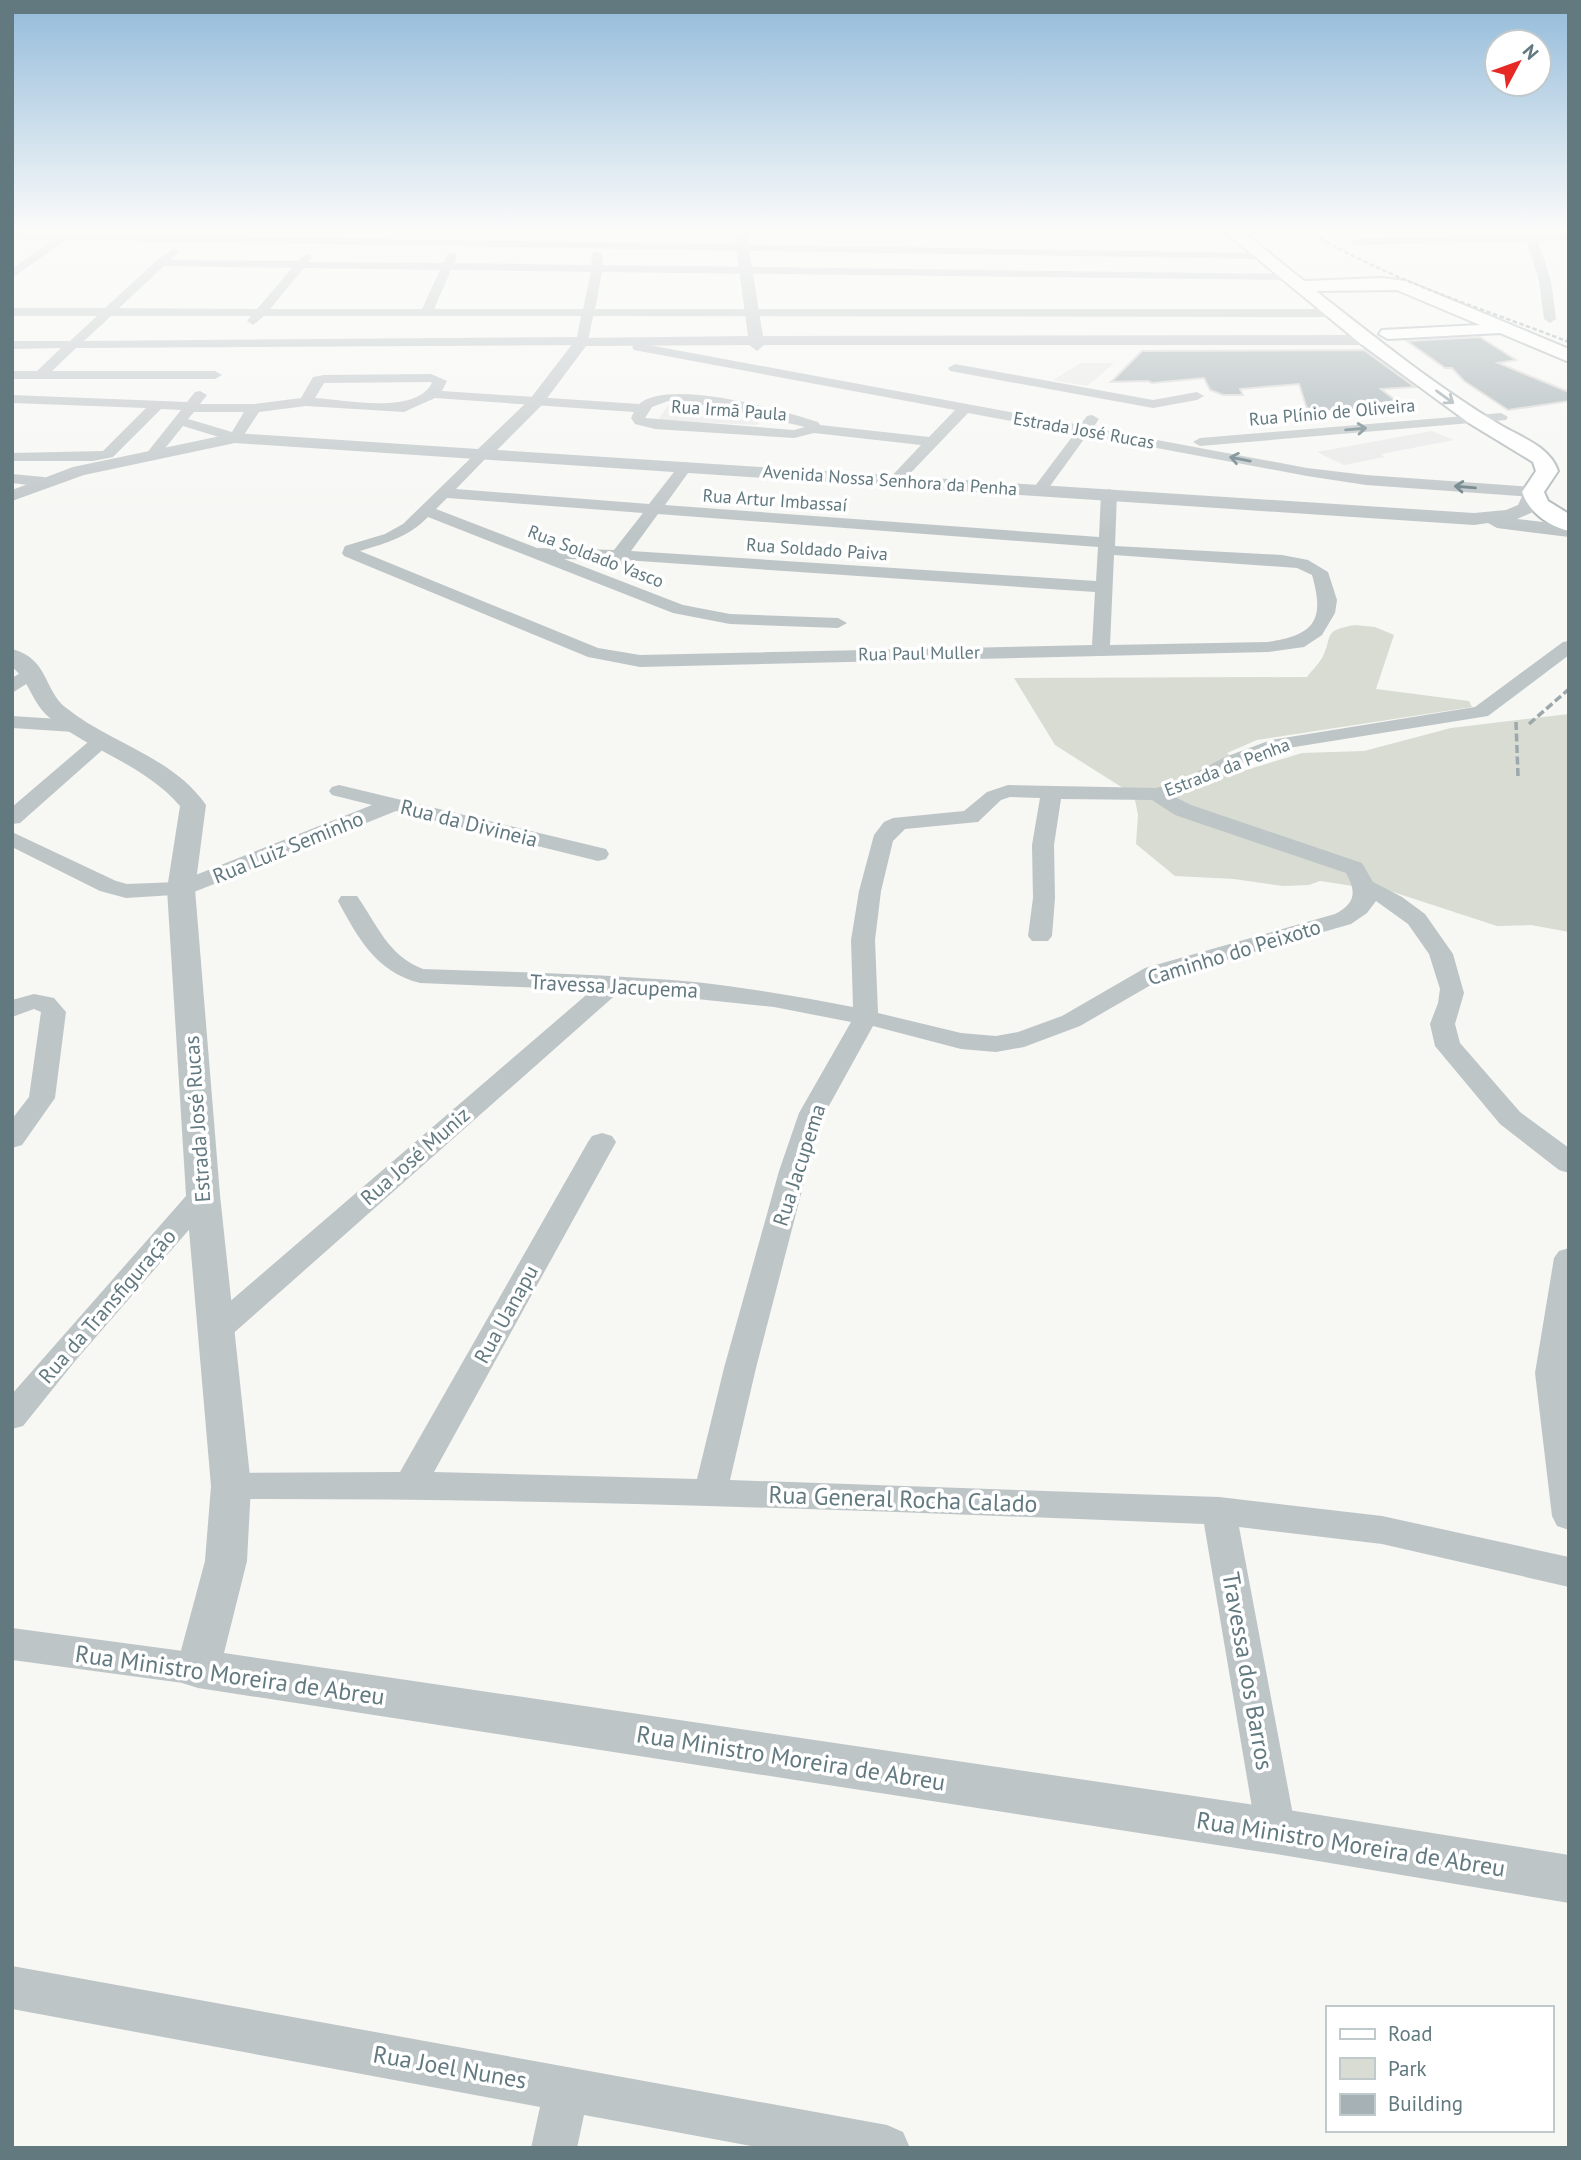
<svg xmlns="http://www.w3.org/2000/svg" width="1581" height="2160" viewBox="0 0 1581 2160" font-family="'PT Sans',sans-serif">
  <style>
    .built { fill: #e8e9e8 }
    .green { fill: #d8dcd3 }
    .building { fill: #a5b1b4; stroke: #d9d8d7; stroke-width: 2 }
    .lines { fill: none; stroke-linecap: round; stroke-linejoin: round }
    .primary-casing { stroke: #afb7ba; stroke-width: 4 }
    .minor { fill: #bec5c7; fill-rule: evenodd }
    .tertiary { fill: #bec5c7; fill-rule: evenodd }
    .primary { fill: #fff; fill-rule: evenodd }
    .rail-far1 { stroke: #9da8ac; stroke-width: 2.5; stroke-dasharray: 4.5 2.5; stroke-linecap: butt }
    .rail { stroke: #9da8ac; stroke-width: 3.5; stroke-dasharray: 8 3.5; stroke-linecap: butt }
    .oneway { stroke: #91a1a6 }
    .oneway2 { stroke: #627980 }
    .labels { text-anchor: middle; dominant-baseline: central; stroke-width: 7; stroke-linejoin: round; paint-order: stroke }
    .far-street-label { font-size: 18px; fill: #627980; stroke: #fff }
    .street-label { font-size: 21px; fill: #627980; stroke: #fff }
    .near-street-label { font-size: 24px; fill: #627980; stroke: #fff }
  </style>
  <rect width="100%" height="100%" fill="#f7f7f4"/>
  <g class="built">
    <polygon points="1081,363 1114,363 1087,386 1053,380"/>
    <polygon points="669,404 705,407 701,415 762,417 757,425 658,420"/>
    <polygon points="1432,431 1454,440 1381,454 1384,457 1344,465 1317,452"/>
  </g>
  <path class="green" d="M1355 625 1375 627 1394 635 1376 689 1469 701 1472 707 1257 740 1227 753 1243 771 1302 753 1364 751 1451 728 1569 714V932L1531 925 1497 926 1393 892 1320 881 1309 885 1283 886 1234 879 1175 876 1136 844 1138 815 1134 795 1055 745 1014 678 1307 677C1311 671 1318 665 1322 658 1334 635 1321 631 1355 625Z"/>
  <g class="building">
    <polygon points="1480,337 1516,360 1498,363 1569,392 1569,401 1508,410 1464,381 1452,368 1445,368 1407,341"/>
    <polygon points="1364,350 1415,387 1381,389 1408,410 1312,411 1307,409 1299,384 1240,389 1243,395 1223,395 1210,390 1204,378 1152,383 1148,381 1111,382 1142,351"/>
  </g>
  <g class="lines">
    <g class="primary-casing">
      <path id="primary" d="M1224 231H1242L1304 281 1382 278 1406 281 1569 349V362L1500 333 1388 339 1379 334 1382 330 1480 325 1397 290 1316 291C1376 338 1436 387 1502 426 1523 438 1550 447 1558 471L1544 492 1548 501 1569 514V531C1548 526 1529 512 1522 492L1536 471 1533 462 1469 423 1361 344Z"/>
    </g>
    <g class="minor">
      <polygon points="66,231 72,234 1263,253 1268,256 1263,259 66,240 12,278 12,269 52,240 12,239 12,233 61,234"/>
      <polygon points="1569,234 1569,240 1538,241 1551,281 1556,319 1550,323 1544,319 1539,281 1527,241 1356,245 1351,242 1356,239"/>
      <path d="M174 248 179 251 171 260 297 261 307 254 312 257 309 262 443 263 448 253 452 252 457 255 454 263 591 265 592 254 597 251 602 254 603 265 1289 274 1295 277 1289 280 602 272 595 309H1334L1340 313 1334 317 593 316 588 341 582 345 76 348 52 371H215L222 375 215 379H12V371H37L61 348 12 349V341H70L97 316H12V308H105L156 261ZM164 266 292 268 257 309 119 308ZM304 268 440 270 422 309H270ZM451 270 591 272 583 309H434ZM111 316H251L247 321 253 325 264 316H581L577 337 84 341Z"/>
      <path d="M638 343 1080 425 1087 416 1092 415 1099 419 1093 428 1307 468 1366 475 1533 487 1541 492 1533 497 1366 485 1307 476 1087 435 1045 493 1040 495 1032 490 1075 433 968 413 900 484 895 486 887 481 921 445 814 433 794 438 655 429 635 424 631 418 634 412 435 398 404 412 306 406 259 412 240 441 235 442 183 426 158 457 153 458 146 454 181 410 161 409 113 457 93 461H12V453L103 451 146 408 12 403V395L187 402 195 392 200 391 207 395 200 404H254L301 398 313 377 324 375 431 374 447 381 442 391 639 404C670 378 781 410 818 422L820 425 929 437 955 410 634 350 632 347ZM430 382 432 383C415 415 347 400 315 398L324 383ZM668 401 725 408 805 427 794 430 645 418 652 407ZM194 412H244L232 432 188 419Z"/>
      <polygon points="955,364 1153,400 1197,392 1204,396 1197,400 1153,408 950,371 948,368"/>
      <polygon points="1501,413 1508,417 1506,420 1200,446 1193,442 1200,438"/>
      <path d="M483 450 490 454 456 489 649 504 681 463 686 462 693 466 665 505 1099 537 1101 494 1109 489 1117 494 1115 546 1282 555 1308 560 1328 572 1337 600 1335 613 1322 635 1304 647 1268 652 640 667 588 657 344 556 342 553 345 546 385 534 403 524 478 451ZM447 498 643 513 614 550 537 548 436 509ZM658 514 1098 547 1096 581 631 551ZM428 517 673 613 730 624 838 628 847 623 838 618 730 614 683 605 564 559 608 560 604 568 612 573 618 572 624 560 1095 592 1092 645 640 655 598 648 360 551C387 543 408 537 428 517ZM1114 555 1297 568 1312 575C1325 620 1315 635 1268 642L1110 645Z"/>
      <polygon points="12,474 44,477 52,482 44,487 12,483"/>
      <path d="M1569 641V655L1488 716 1282 749 1239 765 1194 789 1173 796 1191 805 1362 863 1373 882 1402 897 1425 914 1453 954 1464 993 1455 1024 1460 1043 1520 1112 1569 1148V1173L1559 1170 1500 1124 1435 1046 1430 1024 1438 1003 1440 989 1429 954 1408 924 1376 901 1367 913 1351 924 1163 978 1080 1026 1024 1047 996 1052 961 1049 873 1026 825 1113 807 1171 756 1368 730 1480 1219 1497 1382 1516 1569 1557V1587L1382 1544 1239 1527 1296 1831 1290 1844 1276 1850 1262 1844 1256 1831 1204 1524C880 1511 556 1498 231 1499L219 1495 214 1486 219 1477 231 1473 400 1472 588 1142 592 1136 602 1133 612 1136 616 1142 434 1472 697 1479 724 1368 779 1171 799 1113 851 1022 774 1007 620 991 228 1338 217 1341 206 1338 202 1330 206 1322 592 990 420 983C376 972 358 938 338 901L341 896H357C377 924 388 956 423 969 514 972 605 974 695 982 748 988 801 997 853 1007L851 940 859 891 874 835 884 822 893 818 964 811 987 792 1008 785 1156 788 1180 781 1225 757 1271 740 1475 707 1563 642ZM1010 797 1040 798 1032 845 1033 898 1028 936 1032 941H1048L1052 936 1055 898 1054 845 1061 799 1152 800 1175 815 1346 873C1357 893 1355 903 1335 914L1145 968 1062 1016 1018 1032 996 1036 961 1033 878 1013 875 940 881 891 893 841 905 829 978 822 1001 800Z"/>
      <polygon points="32,666 41,672 39,676 12,693 12,678"/>
      <polygon points="12,716 74,720 84,726 74,732 12,728"/>
      <polygon points="101,735 108,737 111,741 108,745 20,823 12,824 12,807 94,737"/>
      <polygon points="339,785 606,849 609,854 606,859 598,861 396,811 189,894 126,898 100,891 12,847 12,832 116,881 127,884 178,882 372,805 332,795 329,791 332,787"/>
      <polygon points="34,994 54,998 66,1012 55,1098 22,1145 12,1148 12,1119 29,1097 41,1012 34,1009 12,1017 12,1000"/>
      <polygon points="203,1186 213,1188 217,1195 213,1202 76,1360 23,1426 12,1429 12,1394 193,1188"/>
      <polygon points="1569,1248 1569,1530 1557,1526 1552,1516 1535,1373 1554,1258 1559,1251"/>
      <polygon points="12,1628 198,1653 211,1658 217,1669 211,1680 198,1685 12,1660"/>
      <polygon points="12,1966 887,2125 903,2132 910,2148 762,2148 584,2115 577,2148 531,2148 540,2107 12,2009"/>
    </g>
    <g class="tertiary">
      <polygon points="734,231 746,231 763,336 1367,335 1375,340 1367,345 764,345 757,351 749,345 586,346 542,405 497,450 1474,513 1506,510 1518,505 1526,488 1533,486 1542,492 1533,512 1517,519 1569,525 1569,537 1497,528 1488,523 1474,525 235,443 84,475 12,501 12,490 73,467 235,433 478,449 530,399 577,338 748,336"/>
      <path d="M12 649C48 658 44 690 65 707 109 743 172 756 206 805L195 889 220 1195 251 1486 247 1561 224 1653 1276 1808 1569 1855V1903L1276 1854 198 1688 182 1683 176 1669 205 1561 211 1486 186 1195 167 889 180 806C145 765 91 751 50 718 32 704 30 681 12 667Z"/>
    </g>
    <use href="#primary" class="primary"/>
    <path class="rail-far1" d="M1308 231C1388 280 1481 308 1569 342"/>
    <g class="rail">
      <polyline points="1516,722 1518,776"/>
      <polyline points="1529,724 1569,689"/>
    </g>
  </g>
  <defs><path id="oneway-shaft" d="M-6 0H5M1.5-3L5.5 0L1.5 3" fill="none" stroke-width="1.6" stroke-linecap="round" stroke-linejoin="round" transform="scale(1.75)"/></defs>
  <use class="oneway" href="#oneway-shaft" transform="translate(1445 397) rotate(36)"/>
  <g class="oneway2">
    <use href="#oneway-shaft" transform="translate(1356 429) rotate(-5)"/>
    <use href="#oneway-shaft" transform="translate(1240 459) rotate(-169)"/>
    <use href="#oneway-shaft" transform="translate(1465 487) rotate(-175)"/>
  </g>
  <linearGradient id="sky" x2="0" y2="1"><stop stop-color="#93bbda"/><stop offset="0.43" stop-color="#fbfbfa"/><stop offset="1" stop-color="#fbfbfa" stop-opacity="0"/></linearGradient>
  <rect width="1581" height="534" fill="url(#sky)"/>
  <g class="labels">
    <g class="far-street-label">
      <text transform="translate(729 410) rotate(4)">Rua Irmã Paula</text>
      <text transform="translate(1332 412) rotate(-5)">Rua Plínio de Oliveira</text>
      <text transform="translate(1084 430) rotate(10)">Estrada José Rucas</text>
      <text transform="translate(890 480) rotate(4)">Avenida Nossa Senhora da Penha</text>
      <text transform="translate(775 500) rotate(4)">Rua Artur Imbassaí</text>
      <text transform="translate(817 549) rotate(4)">Rua Soldado Paiva</text>
      <text transform="translate(596 556) rotate(21)">Rua Soldado Vasco</text>
      <text transform="translate(919 653) rotate(-1)">Rua Paul Muller</text>
      <text transform="translate(1227 767) rotate(-21)">Estrada da Penha</text>
    </g>
    <g class="street-label">
      <text transform="translate(469 823) rotate(14)">Rua da Divineia</text>
      <text transform="translate(288 847) rotate(-22)">Rua Luiz Seminho</text>
      <text transform="translate(1234 952) rotate(-17)">Caminho do Peixoto</text>
      <text transform="translate(614 986) rotate(3)">Travessa Jacupema</text>
      <text transform="translate(197 1119) rotate(-94)">Estrada José Rucas</text>
      <text transform="translate(415 1156) rotate(-41)">Rua José Muniz</text>
      <text transform="translate(799 1165) rotate(-72)">Rua Jacupema</text>
      <text transform="translate(107 1306) rotate(-49)">Rua da Transfiguração</text>
      <text transform="translate(506 1314) rotate(-61)">Rua Uanapu</text>
    </g>
    <g class="near-street-label">
      <text transform="translate(903 1499) rotate(2)">Rua General Rocha Calado</text>
      <text transform="translate(1248 1671) rotate(80)">Travessa dos Barros</text>
      <text transform="translate(230 1675) rotate(8)">Rua Ministro Moreira de Abreu</text>
      <text transform="translate(791 1758) rotate(9)">Rua Ministro Moreira de Abreu</text>
      <text transform="translate(1351 1844) rotate(9)">Rua Ministro Moreira de Abreu</text>
      <text transform="translate(450 2067) rotate(10)">Rua Joel Nunes</text>
    </g>
  </g>
  <rect width="1581" height="2160" fill="none" stroke="#627980" stroke-width="28"/>
  <rect x="1326" y="2006" width="228" height="126" fill="#ffffff" stroke="#c0c9cc" stroke-width="2"/>
  <rect x="1340" y="2029" width="35" height="10" fill="#ffffff" stroke="#c0c9cc" stroke-width="2"/>
  <text x="1388" y="2041" font-size="21" fill="#627980">Road</text>
  <rect x="1340" y="2058" width="35" height="21" fill="#d8dcd3" stroke="#c0c9cc" stroke-width="2"/>
  <text x="1388" y="2076" font-size="21" fill="#627980">Park</text>
  <rect x="1340" y="2094" width="35" height="21" fill="#a5b1b4" stroke="#c0c9cc" stroke-width="2"/>
  <text x="1388" y="2111" font-size="21" fill="#627980">Building</text>
  <g transform="translate(1518 63) rotate(49)"><circle r="33" fill="#ffffff" stroke="#c0c9cc" stroke-width="2"/>
  <path d="M0-5L12 26L0 18L-12 26Z" fill="#e72925"/>
  <text y="-10" font-size="19" font-weight="bold" text-anchor="middle" fill="#627980">N</text>
  </g>
</svg>
